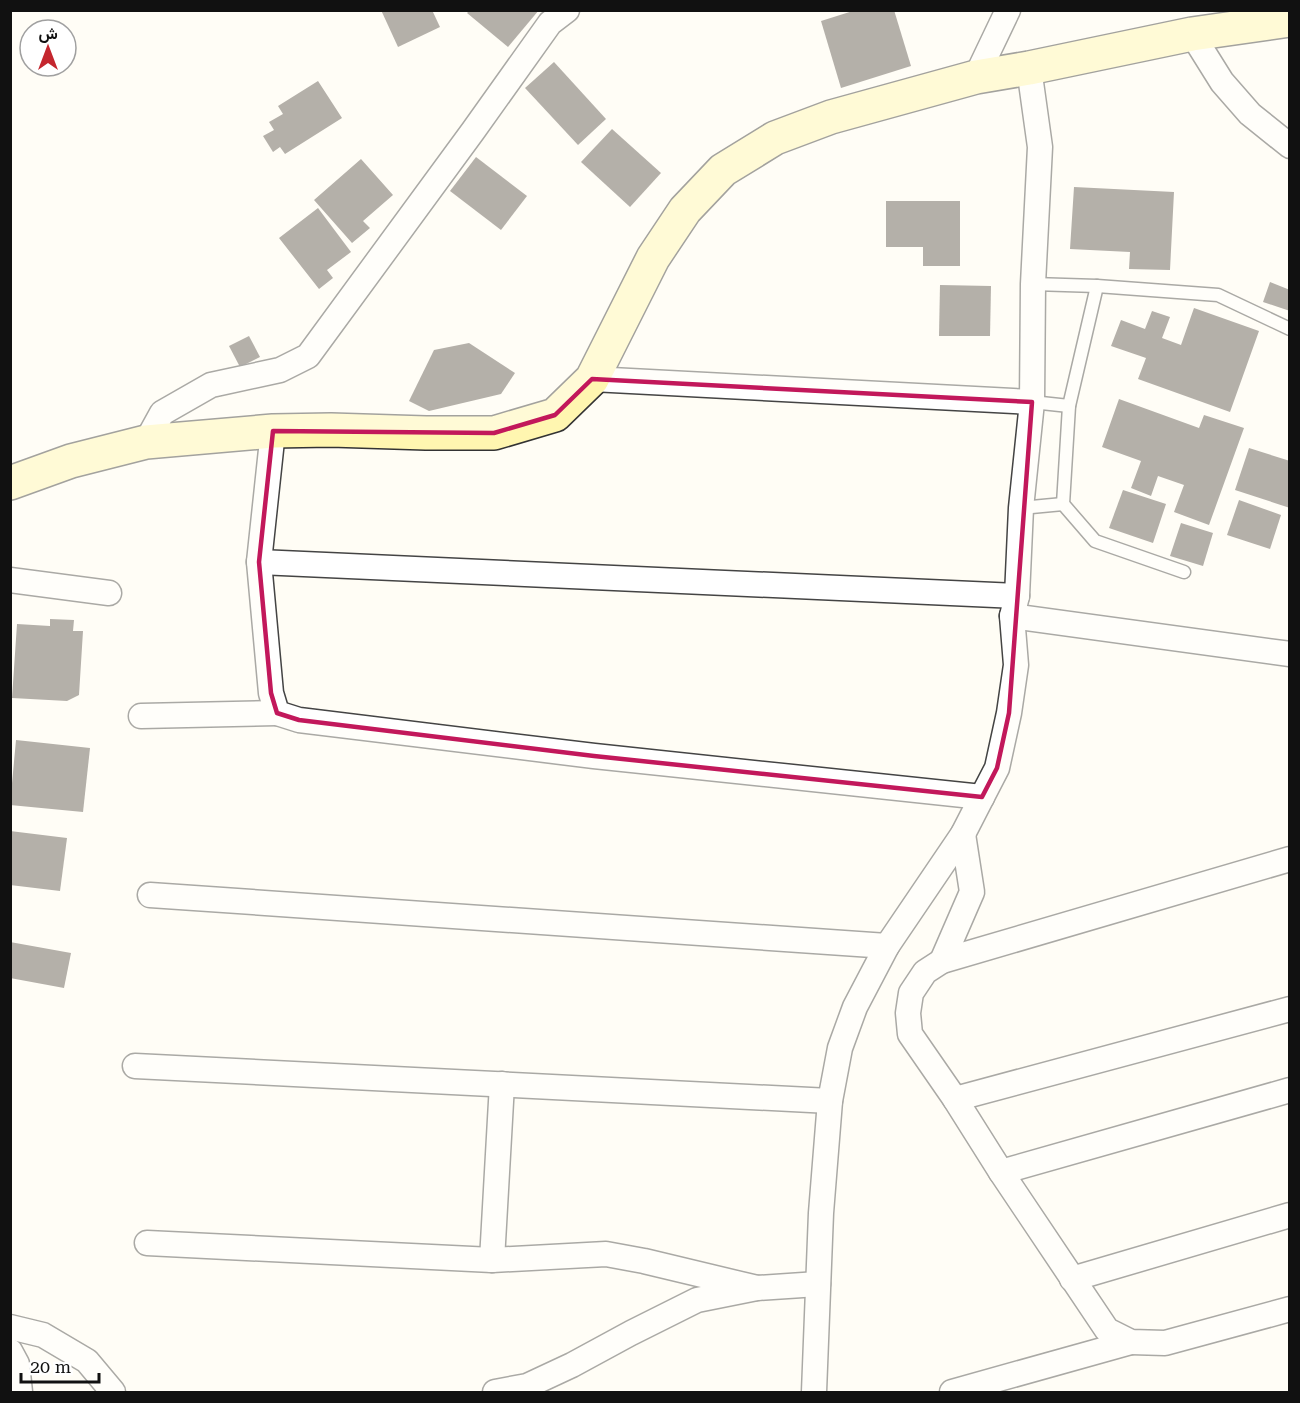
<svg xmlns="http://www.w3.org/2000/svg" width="1300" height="1403" viewBox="0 0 1300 1403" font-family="'Roboto Serif',Vazirmatn,serif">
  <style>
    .building { fill: #5a524d }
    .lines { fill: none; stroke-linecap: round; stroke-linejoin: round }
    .lane-casing { stroke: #444; stroke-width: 15 }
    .street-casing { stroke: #444; stroke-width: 27 }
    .secondary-casing { stroke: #333; stroke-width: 36 }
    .lane { stroke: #fff; stroke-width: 12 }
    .street { stroke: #fff; stroke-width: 24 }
    .secondary { stroke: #fff6b0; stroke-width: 33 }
    .marked { fill: none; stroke: #c2185b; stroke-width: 4.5; stroke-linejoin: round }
  </style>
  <rect width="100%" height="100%" fill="#fffdf5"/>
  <g class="building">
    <polygon points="381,10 432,10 440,27 398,47"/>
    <polygon points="470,10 539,10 508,47 467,13"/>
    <polygon points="856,10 894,10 911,66 841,88 821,21"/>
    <polygon points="554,62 606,119 578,145 525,88"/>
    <polygon points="318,81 342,118 285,154 280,147 273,152 263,136 274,130 269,122 283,114 278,106"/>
    <polygon points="612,129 661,173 630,207 581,162"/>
    <polygon points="476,157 527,196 501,230 450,191"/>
    <polygon points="361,159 393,195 363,221 370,228 352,243 314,200"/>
    <polygon points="1074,187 1174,192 1170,270 1129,269 1130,252 1070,249"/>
    <polygon points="886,201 960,201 960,266 923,266 923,247 886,247"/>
    <polygon points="318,208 351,252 327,270 333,278 319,289 279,238"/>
    <polygon points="1270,282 1290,290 1290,311 1263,302"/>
    <polygon points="940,285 991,286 990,336 939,336"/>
    <polygon points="1194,308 1259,331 1230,412 1138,379 1146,358 1111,346 1121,320 1145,329 1152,311 1170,317 1162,338 1181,345"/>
    <polygon points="249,336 260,357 240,367 229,346"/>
    <polygon points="469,343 515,373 501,394 429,411 409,401 434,350"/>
    <polygon points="1119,399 1199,428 1204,415 1244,428 1209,525 1174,512 1184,485 1158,476 1151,496 1131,488 1141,461 1102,447"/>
    <polygon points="1249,448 1290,461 1290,508 1235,490"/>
    <polygon points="1123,490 1166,504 1153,543 1109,528"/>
    <polygon points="1239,500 1281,515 1270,549 1227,535"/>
    <polygon points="1181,523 1213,533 1203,566 1170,556"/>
    <polygon points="50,619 74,620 73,631 83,631 79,695 67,701 12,698 17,624 50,626"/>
    <polygon points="16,740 90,748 83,812 10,805"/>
    <polygon points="10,831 67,838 60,891 10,885"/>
    <polygon points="10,942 71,953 64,988 10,978"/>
  </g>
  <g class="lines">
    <g class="lane-casing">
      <g id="lane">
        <polyline points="1033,284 1097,286 1218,295 1290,329"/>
        <polyline points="1097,286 1069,406 1063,504 1095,541 1184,572"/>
        <polyline points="1032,402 1069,406"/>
        <polyline points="1021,508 1063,504"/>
      </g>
    </g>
    <g class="street-casing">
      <g id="street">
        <polyline points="1192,34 1222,82 1250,114 1290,146"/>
        <polyline points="976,77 1008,10"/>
        <polyline points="592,379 1032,402"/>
        <polyline points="273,431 259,562 271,693 277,713 299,720 594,756 982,797"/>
        <polyline points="146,442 162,413 211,385 280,370 308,356 473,131 550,23 567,10"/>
        <polyline points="259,562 1017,596"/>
        <polyline points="10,580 109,593"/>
        <polyline points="1012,616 1290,654"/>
        <polyline points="141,716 277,713"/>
        <polyline points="1290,859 942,961 925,972 911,993 908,1013 910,1034 955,1099 1001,1172 1107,1330 1131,1342 1165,1343 1290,1309"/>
        <polyline points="150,895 887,946"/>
        <polyline points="942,961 972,892 963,834"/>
        <polyline points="135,1066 830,1101"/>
        <polyline points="955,1099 1290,1009"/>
        <polyline points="1001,1172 1290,1090"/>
        <polyline points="147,1243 492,1260 606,1254 644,1261 757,1288"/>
        <polyline points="492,1260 502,1084"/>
        <polyline points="1072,1279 1290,1215"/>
        <polyline points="10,1327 43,1335 87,1361 113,1392"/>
        <polyline points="10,1351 17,1364 20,1392"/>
        <polyline points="495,1392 527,1386 572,1365 631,1333 697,1300 757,1288 818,1284"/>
        <polyline points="814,1392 821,1213 830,1101 840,1048 855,1007 887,946 963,834 982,797 997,768 1009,713 1016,665 1012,616 1017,596 1021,508 1032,402 1033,284 1040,147 1029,68"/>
        <polyline points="952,1392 1131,1342"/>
      </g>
    </g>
    <g class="secondary-casing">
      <polyline id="secondary" points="10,483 71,461 146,442 273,431 331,430 426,433 494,433 555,415 592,379 653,258 685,210 723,170 775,138 831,117 976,77 1029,68 1192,34 1290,20"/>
    </g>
    <use href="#lane" class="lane"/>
    <use href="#street" class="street"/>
    <use href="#secondary" class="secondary"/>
  </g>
  <path d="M0 0H1300V1403H0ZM592 379 1032 402 1009 713 997 768 982 797 594 756 299 720 277 713 271 693 259 562 273 431 494 433 555 415Z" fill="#fffdf5" fill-opacity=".55" fill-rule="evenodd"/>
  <path class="marked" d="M592 379 1032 402 1009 713 997 768 982 797 594 756 299 720 277 713 271 693 259 562 273 431 494 433 555 415Z"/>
  <rect width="1300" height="1403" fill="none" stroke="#111111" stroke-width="24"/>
  <g transform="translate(48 48)"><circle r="28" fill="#ffffff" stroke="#a0a0a0" stroke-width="1.5"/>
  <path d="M0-4.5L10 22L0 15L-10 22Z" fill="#c4262e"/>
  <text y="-9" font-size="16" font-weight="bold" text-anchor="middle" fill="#111111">ش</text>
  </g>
  <path d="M21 1373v9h78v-9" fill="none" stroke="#111111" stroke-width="3"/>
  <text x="30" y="1373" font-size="18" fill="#111111" stroke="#ffffff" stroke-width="4.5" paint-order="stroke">20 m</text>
</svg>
